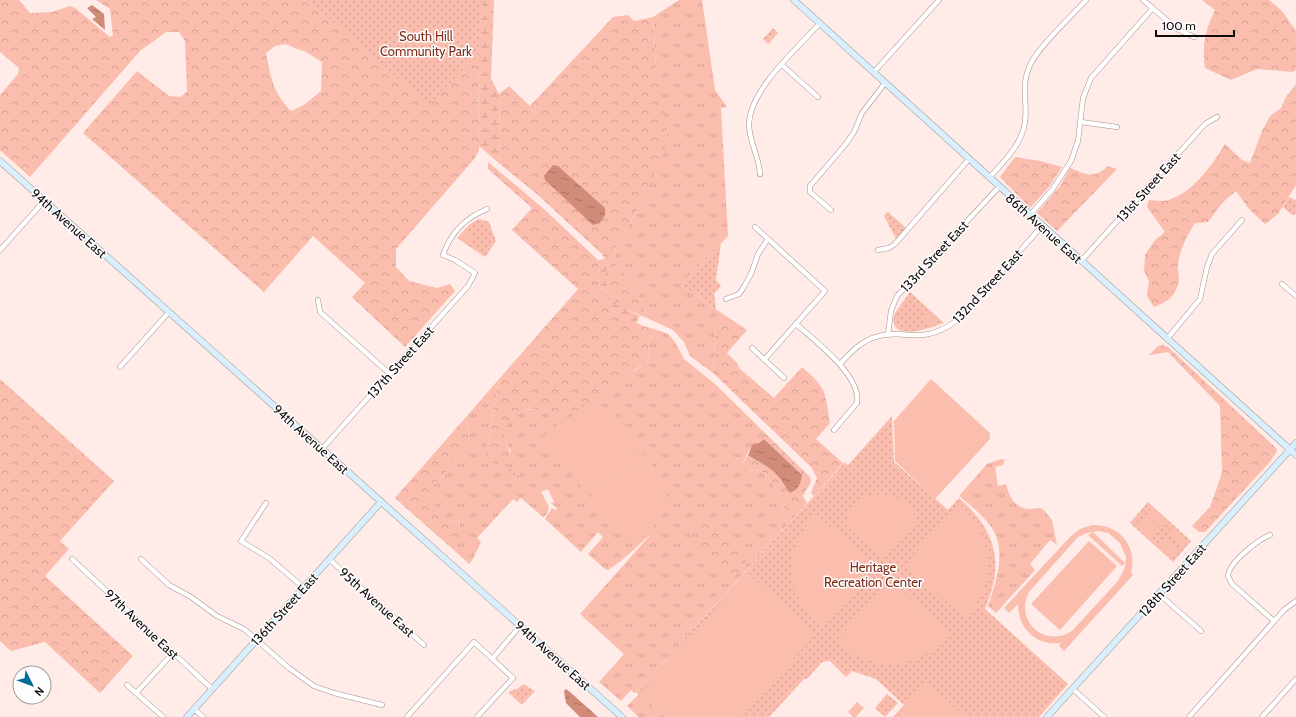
<svg xmlns="http://www.w3.org/2000/svg" width="1296" height="717" viewBox="0 0 1296 717" font-family="Cabin,sans-serif">
  <style>
    .grass { fill: url(#grass-tufts) }
    .forest { fill: url(#forest-crowns); fill-rule: evenodd }
    .wetland { fill: url(#wetland-marsh) }
    .park { fill: url(#park-dots) }
    .garden { fill: #fabdae; fill-rule: evenodd }
    .water { fill: url(#water-ripples) }
    .lines { fill: none; stroke-linecap: round; stroke-linejoin: round }
    .street-casing { stroke: #a3928d; stroke-width: 5.5 }
    .secondary-casing { stroke: #a3928d; stroke-width: 7 }
    .street { stroke: #fff; stroke-width: 4.5 }
    .secondary { stroke: #d8f0fd; stroke-width: 6 }
    .labels { text-anchor: middle; dominant-baseline: central; stroke-width: 3; stroke-linejoin: round; paint-order: stroke }
    .park-label { font-size: 13px; fill: #802c19; stroke: #fefefe }
    .street-label { font-size: 13px; fill: #110b0a; stroke: #fefefe }
  </style>
  <defs>
    <pattern id="grass-tufts" width="24" height="20" patternUnits="userSpaceOnUse"><rect width="24" height="20" fill="#fabdae"/><path d="M3 7l-1-3M5 7V3M7 7l1-3M15 17l-1-3M17 17v-4M19 17l1-3" fill="none" stroke="#d5a194"/></pattern>
    <pattern id="forest-crowns" width="20" height="18" patternUnits="userSpaceOnUse"><rect width="20" height="18" fill="#fabdae"/><path d="M2 6a3 3 0 1 1 6 0M12 15a3 3 0 1 1 6 0" fill="none" stroke="#d5a194"/></pattern>
    <pattern id="wetland-marsh" width="20" height="14" patternUnits="userSpaceOnUse"><rect width="20" height="14" fill="#fabdae"/><path d="M1 5h8M5 5V1M11 12h8M15 12V8" fill="none" stroke="#d5a194"/></pattern>
    <pattern id="park-dots" width="8" height="8" patternUnits="userSpaceOnUse"><rect width="8" height="8" fill="#fabdae"/><path d="M2 2h.1M6 6h.1" fill="none" stroke="#d5a194" stroke-width="1.8" stroke-linecap="round"/></pattern>
    <pattern id="water-ripples" width="26" height="14" patternUnits="userSpaceOnUse"><rect width="26" height="14" fill="#d08b79"/><path d="M2 4q2-2 4 0t4 0M15 11q2-2 4 0t4 0" fill="none" stroke="#a77061"/></pattern>
  </defs>
  <rect width="100%" height="100%" fill="#ffece8"/>
  <g class="grass">
    <polygon points="679,0 702,0 715,90 727,107 721,108 728,236 681,285 720,312 716,324 713,373 690,356 684,342 673,330 647,318 636,288 614,262 616,247 642,202 651,179 656,68 653,17"/>
    <path d="M657 330 668 334 675 342 684 359 715 384 767 435H762L748 452 741 467 749 471 760 470C773 481 779 493 784 508L779 522 782 531 636 692 634 693 631 690 621 701 599 682 624 654 580 614 652 533 621 561 608 570 605 569 588 554 603 537 598 532 581 552 545 519 552 508 555 510 557 508 551 503 554 502 548 489 541 492 549 507 547 514 543 517 521 498 517 502 513 499 477 538 481 542 473 559 469 564 456 552C455 545 459 540 460 533 460 528 458 526 460 520 457 521 453 522 450 522 441 520 430 499 427 491 432 482 442 480 447 471 450 466 447 459 453 454 456 452 461 452 464 449 472 442 468 426 466 417L499 379 486 454 511 452C508 446 504 438 505 431 510 404 544 406 562 415L601 393 612 382 635 371 648 360 649 340Z"/>
    <path d="M1001 459 1005 460 1003 465 995 467 998 486 1006 484C1009 496 1015 509 1030 509 1034 509 1038 507 1043 509L1052 520 1057 545 1050 540 1030 564 1035 570 996 613 988 606C996 582 1007 552 992 528 984 516 970 505 959 496L987 464Z"/>
    <polygon points="639,694 665,717 639,717 627,706"/>
  </g>
  <g class="forest">
    <path d="M0 0H19L30 13 52 12 70 6 75 8 110 37 113 35 110 9 96 0H482L478 53 479 150 475 158 396 249V267L409 281 437 288 450 284 455 291 405 347 352 297 365 283 313 236 264 292 83 133 137 71 169 96 181 97 187 91 185 41 179 32H166L140 51 30 177 0 150V95L18 74 19 68 0 52ZM285 44 306 52 322 62 321 91 304 105 291 111C273 93 271 78 266 53L275 46Z"/>
    <path d="M1202 0H1269L1282 11 1296 31V70L1293 72 1257 69 1231 80 1205 68C1202 44 1205 31 1215 10Z"/>
    <polygon points="628,15 634,21 653,17 656,68 667,129 665,149 642,202 616,247 614,262 636,288 647,318 620,307 613,298 604,281 607,263 602,254 538,195 500,164 499,94 509,86 530,106 613,17"/>
    <path d="M1296 84V185L1278 214 1265 224 1249 209 1236 191 1223 202 1208 222 1195 223C1187 236 1181 247 1178 263 1177 268 1179 273 1179 279 1177 295 1168 302 1154 307L1147 296 1149 281 1144 271 1145 255 1154 241 1165 232 1147 207 1149 200C1155 200 1163 202 1168 200 1193 193 1212 165 1225 144L1242 160 1250 163 1262 131 1270 116 1281 108 1286 97Z"/>
    <polygon points="1015,157 1040,161 1062,167 1049,187 1030,208 1000,177"/>
    <path d="M488 162 545 210 598 260 600 267 598 284 614 311 643 326 657 330 649 340 648 360 630 374 612 382 601 393 567 416C548 414 533 400 514 417 510 421 505 427 505 433 505 443 511 450 510 460L503 466 492 462 486 454 499 379 578 289 512 230 532 208 488 169Z"/>
    <path d="M1108 166 1117 169 1057 231 1037 213 1060 186 1070 168C1088 175 1093 179 1108 166Z"/>
    <path d="M720 312 747 330 727 353 738 364 739 368 774 398 802 367C827 389 825 391 830 423L816 439 843 463 814 496 811 493 817 478 811 467 713 373 716 324Z"/>
    <polygon points="1162,345 1168,347 1277,449 1276,453 1269,463 1205,532 1199,532 1192,526 1210,507 1222,473 1220,406 1168,352 1149,355 1158,346"/>
    <polygon points="0,379 114,481 60,541 69,549 45,576 133,656 100,693 45,642 11,651 0,641"/>
    <path d="M466 417C468 426 472 442 464 449 461 452 456 452 453 454 447 459 450 466 447 471 442 480 432 482 428 491 430 499 441 520 451 522 453 522 458 521 460 520 458 526 460 528 460 533 460 540 455 544 456 552L395 498Z"/>
    <path d="M762 435H767L810 477 811 482 803 496 807 503 782 531 779 522 784 508C779 493 773 481 760 470L743 471 741 467 748 455C758 462 769 466 777 475 782 480 785 487 790 493L794 492 802 475 764 439 759 443 753 444Z"/>
    <path d="M702 517 747 560 733 578C713 563 698 553 687 530L693 522Z"/>
  </g>
  <g class="wetland">
    <polygon points="482,0 494,0 491,79 499,94 500,164 479,146 478,53"/>
    <polygon points="605,259 607,263 605,281 613,298 620,307 640,316 636,323 614,311 598,284 600,267 598,260"/>
  </g>
  <g class="park">
    <polygon points="309,0 482,0 478,53 429,105"/>
    <polygon points="773,28 778,33 768,44 763,39"/>
    <polygon points="1289,197 1296,200 1296,214 1292,215 1283,207"/>
    <polygon points="888,212 907,229 897,241 884,216"/>
    <polygon points="479,219 489,222 496,241 485,257 457,238 470,224"/>
    <polygon points="721,243 716,280 721,286 714,294 716,309 681,285"/>
    <path d="M910 292 944 323C932 327 895 342 893 320L895 313Z"/>
    <path d="M892 416 894 462 948 510 959 498C996 530 1005 563 985 609L1068 684 1039 717H893L904 705 876 679 852 671 846 677 830 661 822 662 808 678 804 679 769 717H665L636 692 845 462 848 465Z"/>
    <polygon points="510,468 520,472 516,481 506,476"/>
    <polygon points="1148,502 1191,541 1173,562 1130,523"/>
    <polygon points="523,684 535,691 522,705 508,692 519,688"/>
    <polygon points="887,694 898,703 885,717 875,708"/>
  </g>
  <g class="garden">
    <polygon points="465,229 475,236 468,245 458,238"/>
    <polygon points="928,311 938,321 933,326 923,316"/>
    <polygon points="931,379 990,433 990,439 935,499 895,461 894,421"/>
    <path d="M589 408C613 408 625 421 637 440V444L588 489H583L542 438C556 424 570 415 589 408Z"/>
    <path d="M641 453C665 475 679 505 650 530 644 535 638 541 631 541L592 498V493Z"/>
    <path d="M874 494C893 493 910 500 917 520L884 555 879 556 845 525C849 509 858 498 874 494Z"/>
    <path d="M960 504C994 539 1000 580 965 618L914 574 916 573 909 566V561L919 548 918 547Z"/>
    <polygon points="1151,509 1165,521 1159,527 1146,515"/>
    <path d="M815 513 865 556 864 558 871 565V570L865 577 867 578 820 627C783 593 784 550 815 513Z"/>
    <polygon points="1143,518 1156,531 1151,537 1137,524"/>
    <path d="M1092 525C1119 524 1138 546 1131 573L1133 575 1064 651 1059 646 1061 643C1036 646 1018 629 1018 604L1009 613 1004 608 1070 537 1080 529ZM1098 531 1108 533 1120 543 1126 557 1125 567 1118 581 1072 631C1044 649 1014 620 1029 592L1078 537 1087 533Z"/>
    <polygon points="1172,528 1186,540 1180,546 1167,534"/>
    <polygon points="1093,532 1125,563 1122,566 1088,535"/>
    <polygon points="1164,538 1177,550 1172,556 1158,544"/>
    <polygon points="1089,541 1117,566 1060,630 1031,604"/>
    <polygon points="748,573 816,634 741,717 666,717 640,693"/>
    <path d="M888 584H893L900 590 901 589 950 635C918 670 871 674 836 641L879 590 881 591Z"/>
    <polygon points="927,682 966,717 895,717"/>
    <polygon points="857,702 864,708 856,717 853,717 848,712"/>
  </g>
  <g class="water">
    <polygon points="92,5 104,14 105,30 92,19 96,17 87,8"/>
    <polygon points="553,165 558,166 605,208 605,215 600,223 593,225 545,180 544,176"/>
    <path d="M764 439 802 475C801 482 798 491 790 493 785 487 782 480 777 475 769 466 758 462 748 455L753 444 759 443Z"/>
    <polygon points="566,689 570,692 598,717 580,717 566,703 564,691"/>
  </g>
  <g class="lines">
    <g class="street-casing">
      <g id="street">
        <polyline points="1143,0 1177,29 1194,37"/>
        <polyline points="782,65 818,97"/>
        <polyline points="874,72 939,0"/>
        <polyline points="1081,122 1117,127"/>
        <path d="M760 174C759 156 749 142 749 124 750 89 797 49 820 23"/>
        <path d="M989 178C1003 162 1022 145 1025 122 1028 101 1020 87 1030 65 1039 46 1071 17 1086 0"/>
        <polyline points="831,210 810,192 810,186 845,145 854,132 862,113 885,83"/>
        <polyline points="1030,215 1052,190 1071,161 1078,141 1083,98 1091,78 1153,8"/>
        <polyline points="755,227 825,291 764,360"/>
        <polyline points="0,250 44,201"/>
        <polyline points="878,250 889,248 895,244 969,159"/>
        <polyline points="1081,261 1205,124 1217,117"/>
        <polyline points="1282,284 1296,296"/>
        <polyline points="726,299 739,294 742,290 751,274 758,254 768,239"/>
        <polyline points="318,300 320,312 390,374"/>
        <path d="M796 324C814 340 862 376 857 403L834 430"/>
        <polyline points="888,334 891,311 897,296 999,187"/>
        <polyline points="1167,339 1200,299 1207,267 1212,254 1242,220"/>
        <polyline points="752,348 784,378"/>
        <path d="M840 364C851 352 862 340 879 336 889 333 899 334 910 335 931 337 948 329 963 315L1042 226"/>
        <polyline points="120,367 169,312"/>
        <path d="M322 449 468 286 475 273 455 260 443 255C451 232 465 218 487 209"/>
        <polyline points="266,503 241,541 269,558 304,588"/>
        <path d="M1270 535C1258 540 1229 562 1228 576L1232 584 1274 621"/>
        <polyline points="72,559 212,689"/>
        <polyline points="141,559 169,585 191,597 217,616 244,629 289,668 314,686 334,693 382,705"/>
        <polyline points="329,559 424,645"/>
        <polyline points="1159,594 1201,631"/>
        <polyline points="492,659 520,626"/>
        <polyline points="127,685 163,717"/>
        <polyline points="1073,689 1104,717"/>
        <polyline points="136,693 173,653"/>
        <polyline points="194,709 203,717"/>
        <polyline points="407,717 474,642 513,678 477,717"/>
        <polyline points="1189,717 1284,610 1296,601"/>
        <polyline points="1262,717 1296,679"/>
      </g>
    </g>
    <g class="secondary-casing">
      <g id="secondary">
        <polyline points="794,0 1296,455"/>
        <polyline points="0,161 622,717"/>
        <polyline points="187,717 381,502"/>
        <polyline points="1047,717 1296,443"/>
      </g>
    </g>
    <use href="#street" class="street"/>
    <use href="#secondary" class="secondary"/>
  </g>
  <g class="labels">
    <g class="park-label">
      <text x="426" y="36">South Hill<tspan x="426" dy="15">Community Park</tspan></text>
      <text x="873" y="567">Heritage<tspan x="873" dy="15">Recreation Center</tspan></text>
    </g>
    <g class="street-label">
      <text transform="translate(1148 187) rotate(-48)">131st Street East</text>
      <text transform="translate(69 223) rotate(42)">94th Avenue East</text>
      <text transform="translate(1044 228) rotate(42)">86th Avenue East</text>
      <text transform="translate(934 256) rotate(-47)">133rd Street East</text>
      <text transform="translate(987 286) rotate(-47)">132nd Street East</text>
      <text transform="translate(400 362) rotate(-48)">137th Street East</text>
      <text transform="translate(311 439) rotate(42)">94th Avenue East</text>
      <text transform="translate(1172 580) rotate(-48)">128th Street East</text>
      <text transform="translate(377 602) rotate(42)">95th Avenue East</text>
      <text transform="translate(284 609) rotate(-48)">136th Street East</text>
      <text transform="translate(142 624) rotate(43)">97th Avenue East</text>
      <text transform="translate(553 655) rotate(42)">94th Avenue East</text>
    </g>
  </g>
  <g transform="translate(32 685) rotate(132)"><circle r="19" fill="#fefefe" stroke="#9f9d9c"/>
  <path d="M0-3L7 15L0 10L-7 15Z" fill="#006d99"/>
  <text y="-6" font-size="11" font-weight="bold" text-anchor="middle" fill="#110b0a">N</text>
  </g>
  <path d="M1156 30v6h78v-6" fill="none" stroke="#110b0a" stroke-width="2"/>
  <text x="1162" y="30" font-size="12" fill="#110b0a" stroke="#fefefe" stroke-width="3" paint-order="stroke">100 m</text>
</svg>
